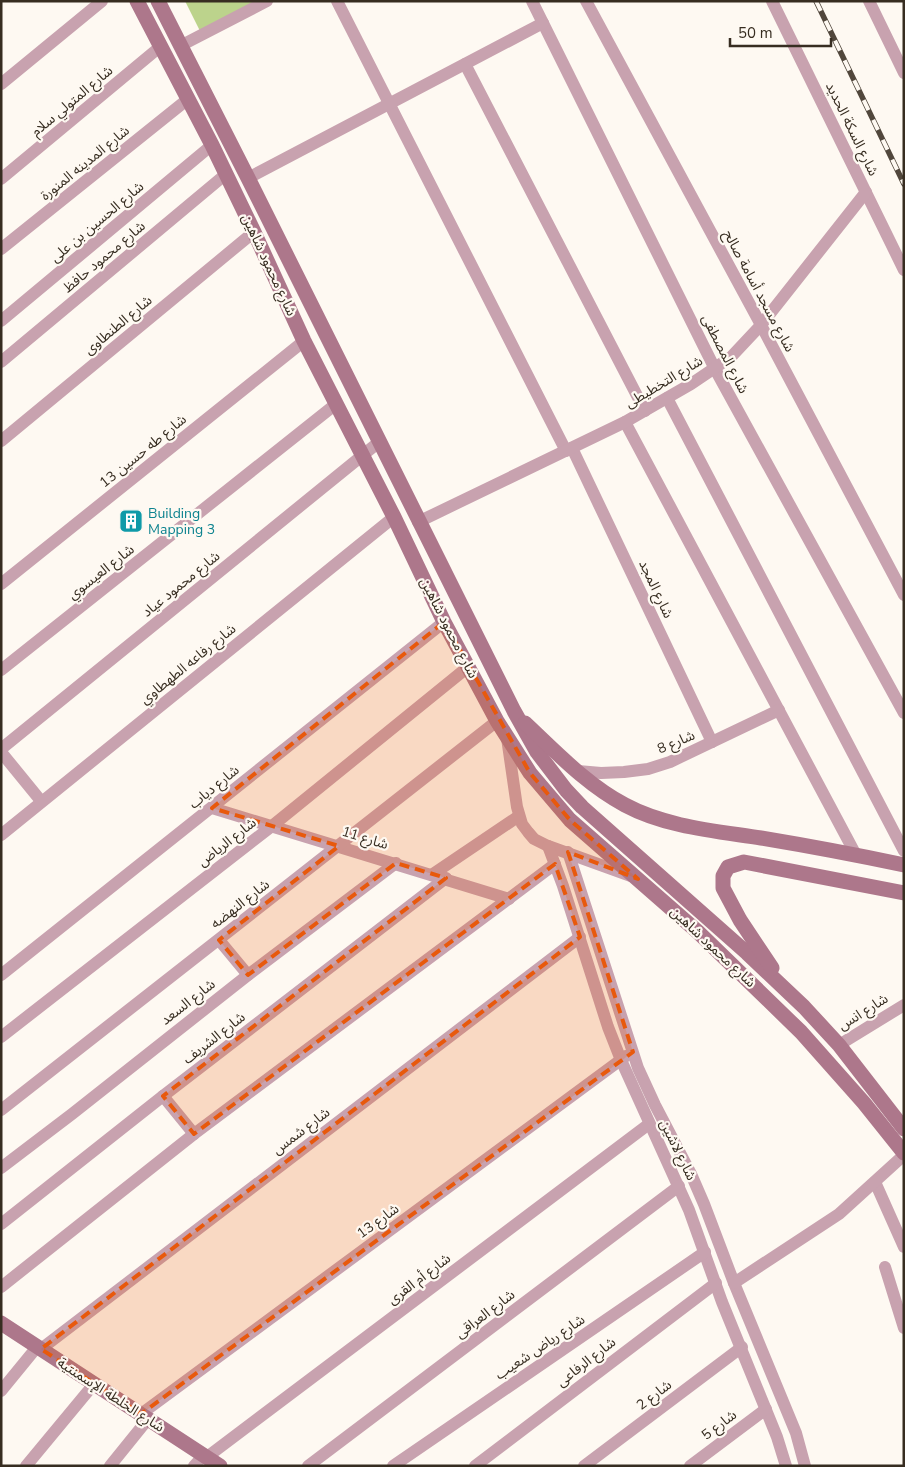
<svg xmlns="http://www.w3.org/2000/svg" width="905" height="1467" viewBox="0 0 905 1467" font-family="'Nunito Sans','Noto Sans Arabic',sans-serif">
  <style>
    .green { fill: #bcd38c }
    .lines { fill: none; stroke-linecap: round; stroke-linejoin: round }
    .street { stroke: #c8a2af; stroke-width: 12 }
    .secondary { stroke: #ad778b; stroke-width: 15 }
    .rail-casing { stroke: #51473c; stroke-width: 5.5 }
    .rail { stroke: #fef9f2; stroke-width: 4; stroke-dasharray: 11; stroke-linecap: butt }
    .marked { fill: #e8590c; fill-opacity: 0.2; stroke: #e8590c; stroke-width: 4; stroke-dasharray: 10 6; stroke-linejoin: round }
    .labels { text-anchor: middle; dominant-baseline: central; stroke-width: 4.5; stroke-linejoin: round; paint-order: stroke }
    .street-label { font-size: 14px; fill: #372d21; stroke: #fef9f2 }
    .culture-label { font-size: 14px; fill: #0d838f; stroke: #fef9f2; text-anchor: start }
  </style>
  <rect width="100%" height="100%" fill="#fef9f2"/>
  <polygon class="green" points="185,1 257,1 201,33"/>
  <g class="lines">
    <g class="street">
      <polyline points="337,1 566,451"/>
      <polyline points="532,1 715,369 904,713"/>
      <polyline points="586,1 761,325 904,595"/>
      <polyline points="772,1 904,270"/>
      <polyline points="869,1 904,73"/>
      <polyline points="182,45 267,1"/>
      <polyline points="465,64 645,411"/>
      <polyline points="1,84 102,1"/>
      <polyline points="248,178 543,23"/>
      <polyline points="1,179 161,46"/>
      <polyline points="1,249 188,99"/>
      <polyline points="1,321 212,145"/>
      <polyline points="1,362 226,174"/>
      <polyline points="667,398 904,851"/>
      <polyline points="625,422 856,855"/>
      <polyline points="1,441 254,232"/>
      <polyline points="572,448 712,742"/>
      <polyline points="418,522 625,422 691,384 731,357 761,325 866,192"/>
      <polyline points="1,584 304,341"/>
      <polyline points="1,670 336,404"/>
      <polyline points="507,738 517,807 522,824 528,832 534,839 548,846 631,876"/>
      <polyline points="1,749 379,442"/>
      <polyline points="1,752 41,801"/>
      <polyline points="578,771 601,773 624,772 648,769 670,762 779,710"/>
      <polyline points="212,808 509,899"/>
      <polyline points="1,835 394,517"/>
      <polyline points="548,846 563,886 608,1027 621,1060 689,1210 722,1302 777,1437 786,1466"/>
      <polyline points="568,852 638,1068 655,1105 691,1174 704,1204 734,1283 796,1433 805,1466"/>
      <polyline points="433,874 519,816"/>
      <polyline points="219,940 248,975"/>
      <polyline points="1,975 444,622"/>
      <polyline points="1,1037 272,826 468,667"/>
      <polyline points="839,1045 904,1005"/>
      <polyline points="163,1096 194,1134"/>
      <polyline points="1,1110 497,721"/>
      <polyline points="1,1168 72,1114 248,975 396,863"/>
      <polyline points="875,1182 904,1247"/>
      <polyline points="1,1224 163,1096 446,878"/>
      <polyline points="885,1267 904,1328"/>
      <polyline points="734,1283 839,1214 904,1155"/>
      <polyline points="1,1287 194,1134 555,864"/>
      <polyline points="41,1349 580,937"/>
      <polyline points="1,1391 37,1347"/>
      <polyline points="141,1414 626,1056"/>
      <polyline points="207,1457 649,1124"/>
      <polyline points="26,1466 94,1384"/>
      <polyline points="110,1466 148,1419"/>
      <polyline points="194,1466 204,1455"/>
      <polyline points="308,1466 679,1186"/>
      <polyline points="393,1466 705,1252"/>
      <polyline points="475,1466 716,1283"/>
      <polyline points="584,1466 742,1347"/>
      <polyline points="690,1466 766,1409"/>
    </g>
    <g class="secondary">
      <polyline points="137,1 212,145 254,232 304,341 394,517 444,622 497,721 530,773 570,820 698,932 801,1032 864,1103 904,1153"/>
      <polyline points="158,1 248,178 514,711 537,752 566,790 582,807 747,953 804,1007 839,1045 904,1129"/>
      <path d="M525 723C556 752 587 785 625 805 666 827 716 831 761 838 809 846 857 855 904 865"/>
      <polyline points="772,968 740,920 723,888 723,876 728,867 744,862 904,893"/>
      <polyline points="1,1323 220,1466"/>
    </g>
    <g class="rail-casing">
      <polyline id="rail" points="816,1 904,184"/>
    </g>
    <use href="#rail" class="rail"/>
  </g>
  <path class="marked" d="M444 622 530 773 570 820 638 879 568 852 633 1052 141 1414 41 1349 580 937 555 864 194 1134 163 1096 446 878 396 863 248 975 219 940 339 846 212 808Z"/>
  <defs>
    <g id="building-square" transform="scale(1.25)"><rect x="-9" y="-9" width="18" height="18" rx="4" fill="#0f9aa8" stroke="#fef9f2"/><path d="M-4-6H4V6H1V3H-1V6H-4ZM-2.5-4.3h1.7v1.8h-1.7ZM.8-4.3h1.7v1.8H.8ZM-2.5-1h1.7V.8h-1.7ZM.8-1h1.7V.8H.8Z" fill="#fff"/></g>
  </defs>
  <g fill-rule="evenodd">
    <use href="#building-square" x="131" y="521"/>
  </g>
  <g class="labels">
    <g class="street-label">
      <text transform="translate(72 101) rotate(-40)">شارع المتولي سلام</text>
      <text transform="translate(852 129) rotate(64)">شارع السكة الحديد</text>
      <text transform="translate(85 163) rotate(-39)">شارع المدينه المنورة</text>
      <text transform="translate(97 222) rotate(-40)">شارع الحسين بن على</text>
      <text transform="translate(104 257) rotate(-40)">شارع محمود حافظ</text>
      <text transform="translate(269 265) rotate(65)">شارع محمود شاهين</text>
      <text transform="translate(759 291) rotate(62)">شارع مسجد أسامة صالح</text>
      <text transform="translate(118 325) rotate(-40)">شارع الطنطاوى</text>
      <text transform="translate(725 354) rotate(63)">شارع المصطفى</text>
      <text transform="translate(664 382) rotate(-31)">شارع التخطيطى</text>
      <text transform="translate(143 451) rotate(-39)">شارع طه حسين 13</text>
      <text transform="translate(101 572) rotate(-38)">شارع العيسوي</text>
      <text transform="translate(181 584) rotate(-39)">شارع محمود عياد</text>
      <text transform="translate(656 589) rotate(65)">شارع المجد</text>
      <text transform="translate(449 628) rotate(63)">شارع محمود شاهين</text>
      <text transform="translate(188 664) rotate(-39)">شارع رفاعه الطهطاوي</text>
      <text transform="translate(676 742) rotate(-23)">شارع 8</text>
      <text transform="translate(214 787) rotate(-39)">شارع دياب</text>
      <text transform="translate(365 838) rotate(17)">شارع 11</text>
      <text transform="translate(227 842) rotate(-38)">شارع الرياض</text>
      <text transform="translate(240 904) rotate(-38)">شارع النهضه</text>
      <text transform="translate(713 947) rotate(43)">شارع محمود شاهين</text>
      <text transform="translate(188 1002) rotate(-38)">شارع السعد</text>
      <text transform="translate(863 1012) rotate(-32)">شارع انس</text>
      <text transform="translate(214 1038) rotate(-38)">شارع الشريف</text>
      <text transform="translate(301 1131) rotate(-37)">شارع شمس</text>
      <text transform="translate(678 1150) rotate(64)">شارع لاشين</text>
      <text transform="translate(378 1221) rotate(-36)">شارع 13</text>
      <text transform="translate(419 1279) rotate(-37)">شارع أم القرى</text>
      <text transform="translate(485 1314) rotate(-37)">شارع العراقى</text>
      <text transform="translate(540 1347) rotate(-34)">شارع رياض شعيب</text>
      <text transform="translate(586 1362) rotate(-38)">شارع الرفاعى</text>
      <text transform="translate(111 1395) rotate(33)">شارع الخلطة الإسمنتية</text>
      <text transform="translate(654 1395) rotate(-37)">شارع 2</text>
      <text transform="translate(719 1425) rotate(-37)">شارع 5</text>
    </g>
    <g class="culture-label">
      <text x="148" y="513">Building<tspan x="148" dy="16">Mapping 3</tspan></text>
    </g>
  </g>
  <rect width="905" height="1467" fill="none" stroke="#372d21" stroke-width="5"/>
  <path d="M730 38v8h101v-8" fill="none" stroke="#372d21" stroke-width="2.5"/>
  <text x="738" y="38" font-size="15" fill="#372d21" stroke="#fef9f2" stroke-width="4" paint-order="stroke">50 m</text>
</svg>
